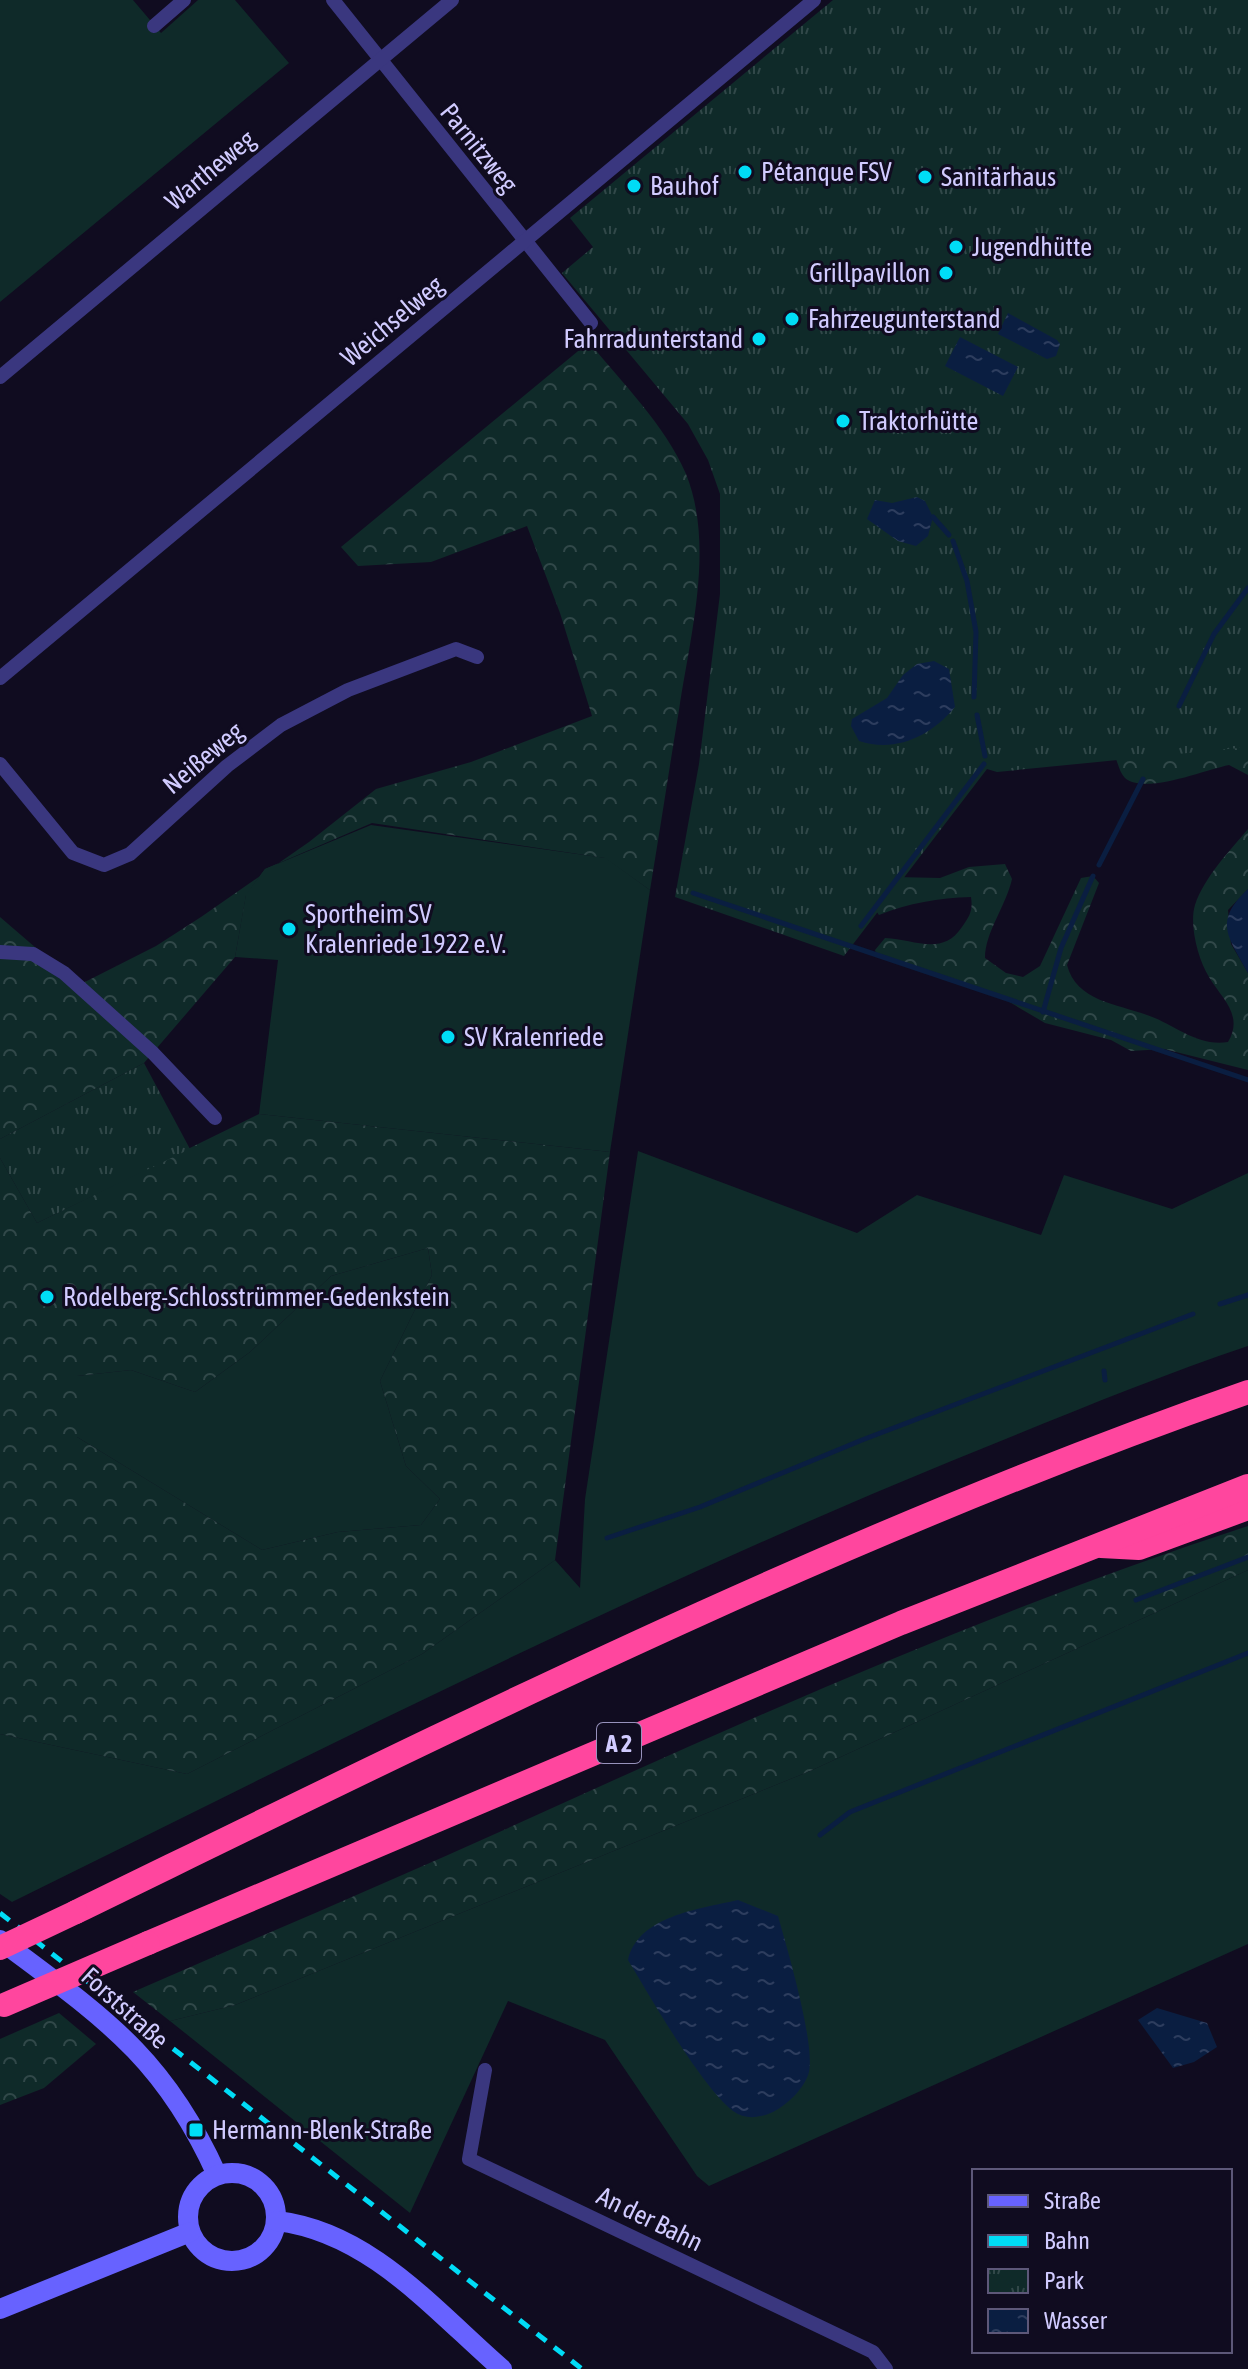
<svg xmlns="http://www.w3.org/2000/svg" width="1248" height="2369" viewBox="0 0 1248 2369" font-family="'Asap Condensed',sans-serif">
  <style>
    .green { fill: #0f2a29 }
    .forest { fill: url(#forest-crowns); fill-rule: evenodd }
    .park { fill: url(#park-tufts) }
    .water { fill: url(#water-ripples) }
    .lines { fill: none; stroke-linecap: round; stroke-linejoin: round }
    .stream { stroke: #0a1e41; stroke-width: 5 }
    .street { stroke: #3a377f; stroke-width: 14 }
    .secondary { stroke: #6762ff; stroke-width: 20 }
    .highway { stroke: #ff469e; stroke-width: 24 }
    .rail { stroke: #00dcf6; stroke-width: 5; stroke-dasharray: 12 10; stroke-linecap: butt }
    .highway-bridge { stroke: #ff469e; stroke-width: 24 }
    .poi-dot { fill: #00dcf6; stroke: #100c20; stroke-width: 3 }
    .labels { text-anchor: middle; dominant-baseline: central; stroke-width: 6; stroke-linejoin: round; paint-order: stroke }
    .shield { fill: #100c20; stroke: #9792bc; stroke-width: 2 }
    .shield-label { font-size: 24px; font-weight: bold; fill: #d1cbff }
    .street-label { font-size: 26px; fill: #d1cbff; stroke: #100c20 }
    .poi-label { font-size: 26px; fill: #d1cbff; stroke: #100c20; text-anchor: start }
  </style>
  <defs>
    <pattern id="forest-crowns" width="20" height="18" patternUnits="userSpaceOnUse" patternTransform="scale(2)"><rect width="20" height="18" fill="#0f2a29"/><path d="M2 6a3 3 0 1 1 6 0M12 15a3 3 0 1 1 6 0" fill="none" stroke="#314849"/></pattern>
    <pattern id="park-tufts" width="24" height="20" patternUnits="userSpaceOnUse" patternTransform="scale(2)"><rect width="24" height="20" fill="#0f2a29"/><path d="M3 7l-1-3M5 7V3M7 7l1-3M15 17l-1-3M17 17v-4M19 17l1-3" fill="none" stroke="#314849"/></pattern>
    <pattern id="water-ripples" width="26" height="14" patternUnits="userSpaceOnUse" patternTransform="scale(2)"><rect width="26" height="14" fill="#0a1e41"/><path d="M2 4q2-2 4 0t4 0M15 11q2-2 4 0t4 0" fill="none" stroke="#2d3d5e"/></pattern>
  </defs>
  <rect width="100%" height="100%" fill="#100c20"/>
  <g class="green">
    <polygon points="0,0 133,0 161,33 198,0 235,0 289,63 0,302"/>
    <polygon points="371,825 606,858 650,890 610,1152 259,1114 278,960 235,957 246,894 265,869"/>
    <path d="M638 1151 857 1233 917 1195 1041 1235 1064 1175 1172 1209 1248 1173V1346C1147 1380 1048 1422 949 1462 630 1593 321 1749 12 1902L0 1894V1734L187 1774 422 1654 555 1560 580 1588 585 1499Z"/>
    <polygon points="428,1248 432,1275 380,1381 406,1466 440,1499 421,1525 338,1532 262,1550 77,1437 77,1376 131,1370 195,1392 250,1352 331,1276"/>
    <polygon points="1248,1570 1248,1944 709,2186 697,2176 605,2040 508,2001 410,2213 170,2021 235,2005 810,1771"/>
  </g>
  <g class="forest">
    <path d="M589 342C622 383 665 425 686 474 715 546 690 636 679 710 669 770 660 830 650 890L605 858 372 823 265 869 246 895 235 957 144 1063 0 1139V917L79 985 156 946 201 917 309 842 376 789 471 762 592 716 560 613 527 526 431 562 358 566 341 547Z"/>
    <path d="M1248 725V775L1229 765C1204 770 1145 795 1125 778 1120 773 1118 764 1115 756Z"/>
    <path d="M1248 829V889L1228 910 1231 944 1248 973V1070L1164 1049 1131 1051 1111 1040 1045 1023 1006 1000 877 957 875 950 885 938C914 939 942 957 962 927 970 916 973 910 971 897 938 898 909 903 879 915L869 901 895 877 940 878 969 867 1005 864 1012 879C1006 906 985 932 985 958L1006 973 1023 977 1040 966 1081 878 1093 876 1099 883 1067 965C1076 1001 1117 1004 1147 1015 1174 1024 1197 1047 1228 1042 1244 1015 1222 999 1209 977 1198 959 1189 925 1195 905 1205 876 1229 852 1248 829Z"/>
    <path d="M259 1114 610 1152 555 1560 422 1654 187 1774 0 1734V1158L37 1223ZM428 1248 432 1275 380 1381 406 1466 440 1499 421 1525 338 1532 262 1550 77 1437V1376L131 1370 195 1392 250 1352 331 1276Z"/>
    <path d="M1248 1526V1570L810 1771 235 2005 170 2021 133 1992C272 1931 412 1872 550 1809 779 1705 1009 1604 1248 1526Z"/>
    <polygon points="59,2013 96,2044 44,2088 0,2105 0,2039"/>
  </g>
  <g class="park">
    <polygon points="833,0 1248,0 1248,747 997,772 987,769 844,956 675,897 699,764 720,594 720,494 708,460 688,424 562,273 593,247 570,218"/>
    <polygon points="144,1063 190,1149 37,1223 0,1158 0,1139"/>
  </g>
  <g class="water">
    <polygon points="1008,313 1057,340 1060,344 1056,356 1047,359 998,334"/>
    <polygon points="960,337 1018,367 1003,396 945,366"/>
    <polygon points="917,497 925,501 933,517 928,536 916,546 898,541 867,519 875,500 892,503"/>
    <path d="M934 661 949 669 955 707C931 736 896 753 859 741L851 726 852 719 887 698 903 675 917 664Z"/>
    <path d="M1248 889V973C1228 936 1213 922 1248 889Z"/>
    <path d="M738 1900 778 1916C787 1948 815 2042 809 2072 805 2088 787 2105 773 2112 760 2118 745 2120 733 2111 701 2086 651 1998 628 1960 638 1916 699 1909 738 1900Z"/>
    <polygon points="1157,2008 1207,2023 1217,2047 1194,2062 1173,2068 1138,2020"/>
  </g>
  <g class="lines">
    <g class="stream">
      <polyline points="933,517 949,535"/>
      <polyline points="953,541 967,581 976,632 974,697"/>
      <polyline points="1179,706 1214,634 1248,588"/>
      <polyline points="977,715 985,756"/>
      <polyline points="1099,865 1143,779"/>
      <polyline points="693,893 1248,1080"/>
      <polyline points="861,926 984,764"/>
      <polyline points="1043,1012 1061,948 1093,876"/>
      <polyline points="1220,1304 1248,1295"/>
      <polyline points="1104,1371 1105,1380"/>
      <polyline points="607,1538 700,1507 862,1440 1193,1314"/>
      <polyline points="1136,1600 1248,1557"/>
      <polyline points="820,1835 850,1812 1248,1653"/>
    </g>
    <g class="street">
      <polyline points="333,0 591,323"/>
      <polyline points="154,26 184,0"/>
      <polyline points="0,377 452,0"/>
      <polyline points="0,678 814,0"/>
      <polyline points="0,764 73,853 104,865 130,854 227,766 281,725 348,690 456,649 477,657"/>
      <polyline points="0,952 33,954 64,973 153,1053 215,1118"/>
      <polyline points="485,2070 469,2159 873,2352 886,2369"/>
    </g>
    <g class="secondary">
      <path d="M0 1940C101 2016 163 2055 217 2175"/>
      <circle cx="232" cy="2217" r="44"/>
      <path d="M277 2221C370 2232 434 2310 502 2369"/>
      <polyline points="0,2309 190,2232"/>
    </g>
    <g class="highway">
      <polyline points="1101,1546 1139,1548 1248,1508"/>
      <path d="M76 1912C460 1725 843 1533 1248 1392"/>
      <polyline points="148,1943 901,1623 1248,1486"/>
    </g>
    <polyline class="rail" points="0,1913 582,2369"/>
    <g class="highway-bridge">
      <polyline points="0,1948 76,1912"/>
      <polyline points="4,2005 148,1943"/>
    </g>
  </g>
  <g class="poi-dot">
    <circle cx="745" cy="172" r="8"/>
    <circle cx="925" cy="177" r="8"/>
    <circle cx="634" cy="186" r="8"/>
    <circle cx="956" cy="247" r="8"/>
    <circle cx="946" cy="273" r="8"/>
    <circle cx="792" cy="319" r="8"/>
    <circle cx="759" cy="339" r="8"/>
    <circle cx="843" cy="421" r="8"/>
    <circle cx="289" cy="929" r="8"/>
    <circle cx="448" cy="1037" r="8"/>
    <circle cx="47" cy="1297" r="8"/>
    <rect x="188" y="2122" width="16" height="16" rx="4"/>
  </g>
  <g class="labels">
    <rect class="shield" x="597" y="1723" width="44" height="40" rx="6"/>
    <g class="shield-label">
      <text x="619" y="1743">A 2</text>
    </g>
    <g class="street-label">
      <text transform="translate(479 148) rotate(51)">Parnitzweg</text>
      <text transform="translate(210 170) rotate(-40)">Wartheweg</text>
      <text transform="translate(392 321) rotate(-40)">Weichselweg</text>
      <text transform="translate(203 758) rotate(-40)">Neißeweg</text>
      <text transform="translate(125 2008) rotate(42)">Forststraße</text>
      <text transform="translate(650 2219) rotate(26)">An der Bahn</text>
    </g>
    <g class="poi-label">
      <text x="761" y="172">Pétanque FSV</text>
      <text x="941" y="177">Sanitärhaus</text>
      <text x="650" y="186">Bauhof</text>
      <text x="972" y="247">Jugendhütte</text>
      <text x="930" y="273" text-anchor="end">Grillpavillon</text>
      <text x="808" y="319">Fahrzeugunterstand</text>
      <text x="743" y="339" text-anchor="end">Fahrradunterstand</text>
      <text x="859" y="421">Traktorhütte</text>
      <text x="305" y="914">Sportheim SV<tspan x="305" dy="30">Kralenriede 1922 e.V.</tspan></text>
      <text x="464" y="1037">SV Kralenriede</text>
      <text x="63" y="1297">Rodelberg-Schlosstrümmer-Gedenkstein</text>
      <text x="212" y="2130">Hermann-Blenk-Straße</text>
    </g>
  </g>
  <rect x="972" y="2169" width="260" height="184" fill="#100c20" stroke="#5d5879" stroke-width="2"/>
  <rect x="988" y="2195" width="40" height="12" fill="#6762ff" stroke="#5d5879" stroke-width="2"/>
  <text x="1044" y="2209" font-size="24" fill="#d1cbff">Straße</text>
  <rect x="988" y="2235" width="40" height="12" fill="#00dcf6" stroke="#5d5879" stroke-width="2"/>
  <text x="1044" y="2249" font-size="24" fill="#d1cbff">Bahn</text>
  <rect x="988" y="2269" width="40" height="24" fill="url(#park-tufts)" stroke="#5d5879" stroke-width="2"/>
  <text x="1044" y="2289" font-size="24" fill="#d1cbff">Park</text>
  <rect x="988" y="2309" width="40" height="24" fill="url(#water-ripples)" stroke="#5d5879" stroke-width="2"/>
  <text x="1044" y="2329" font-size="24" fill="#d1cbff">Wasser</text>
</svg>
